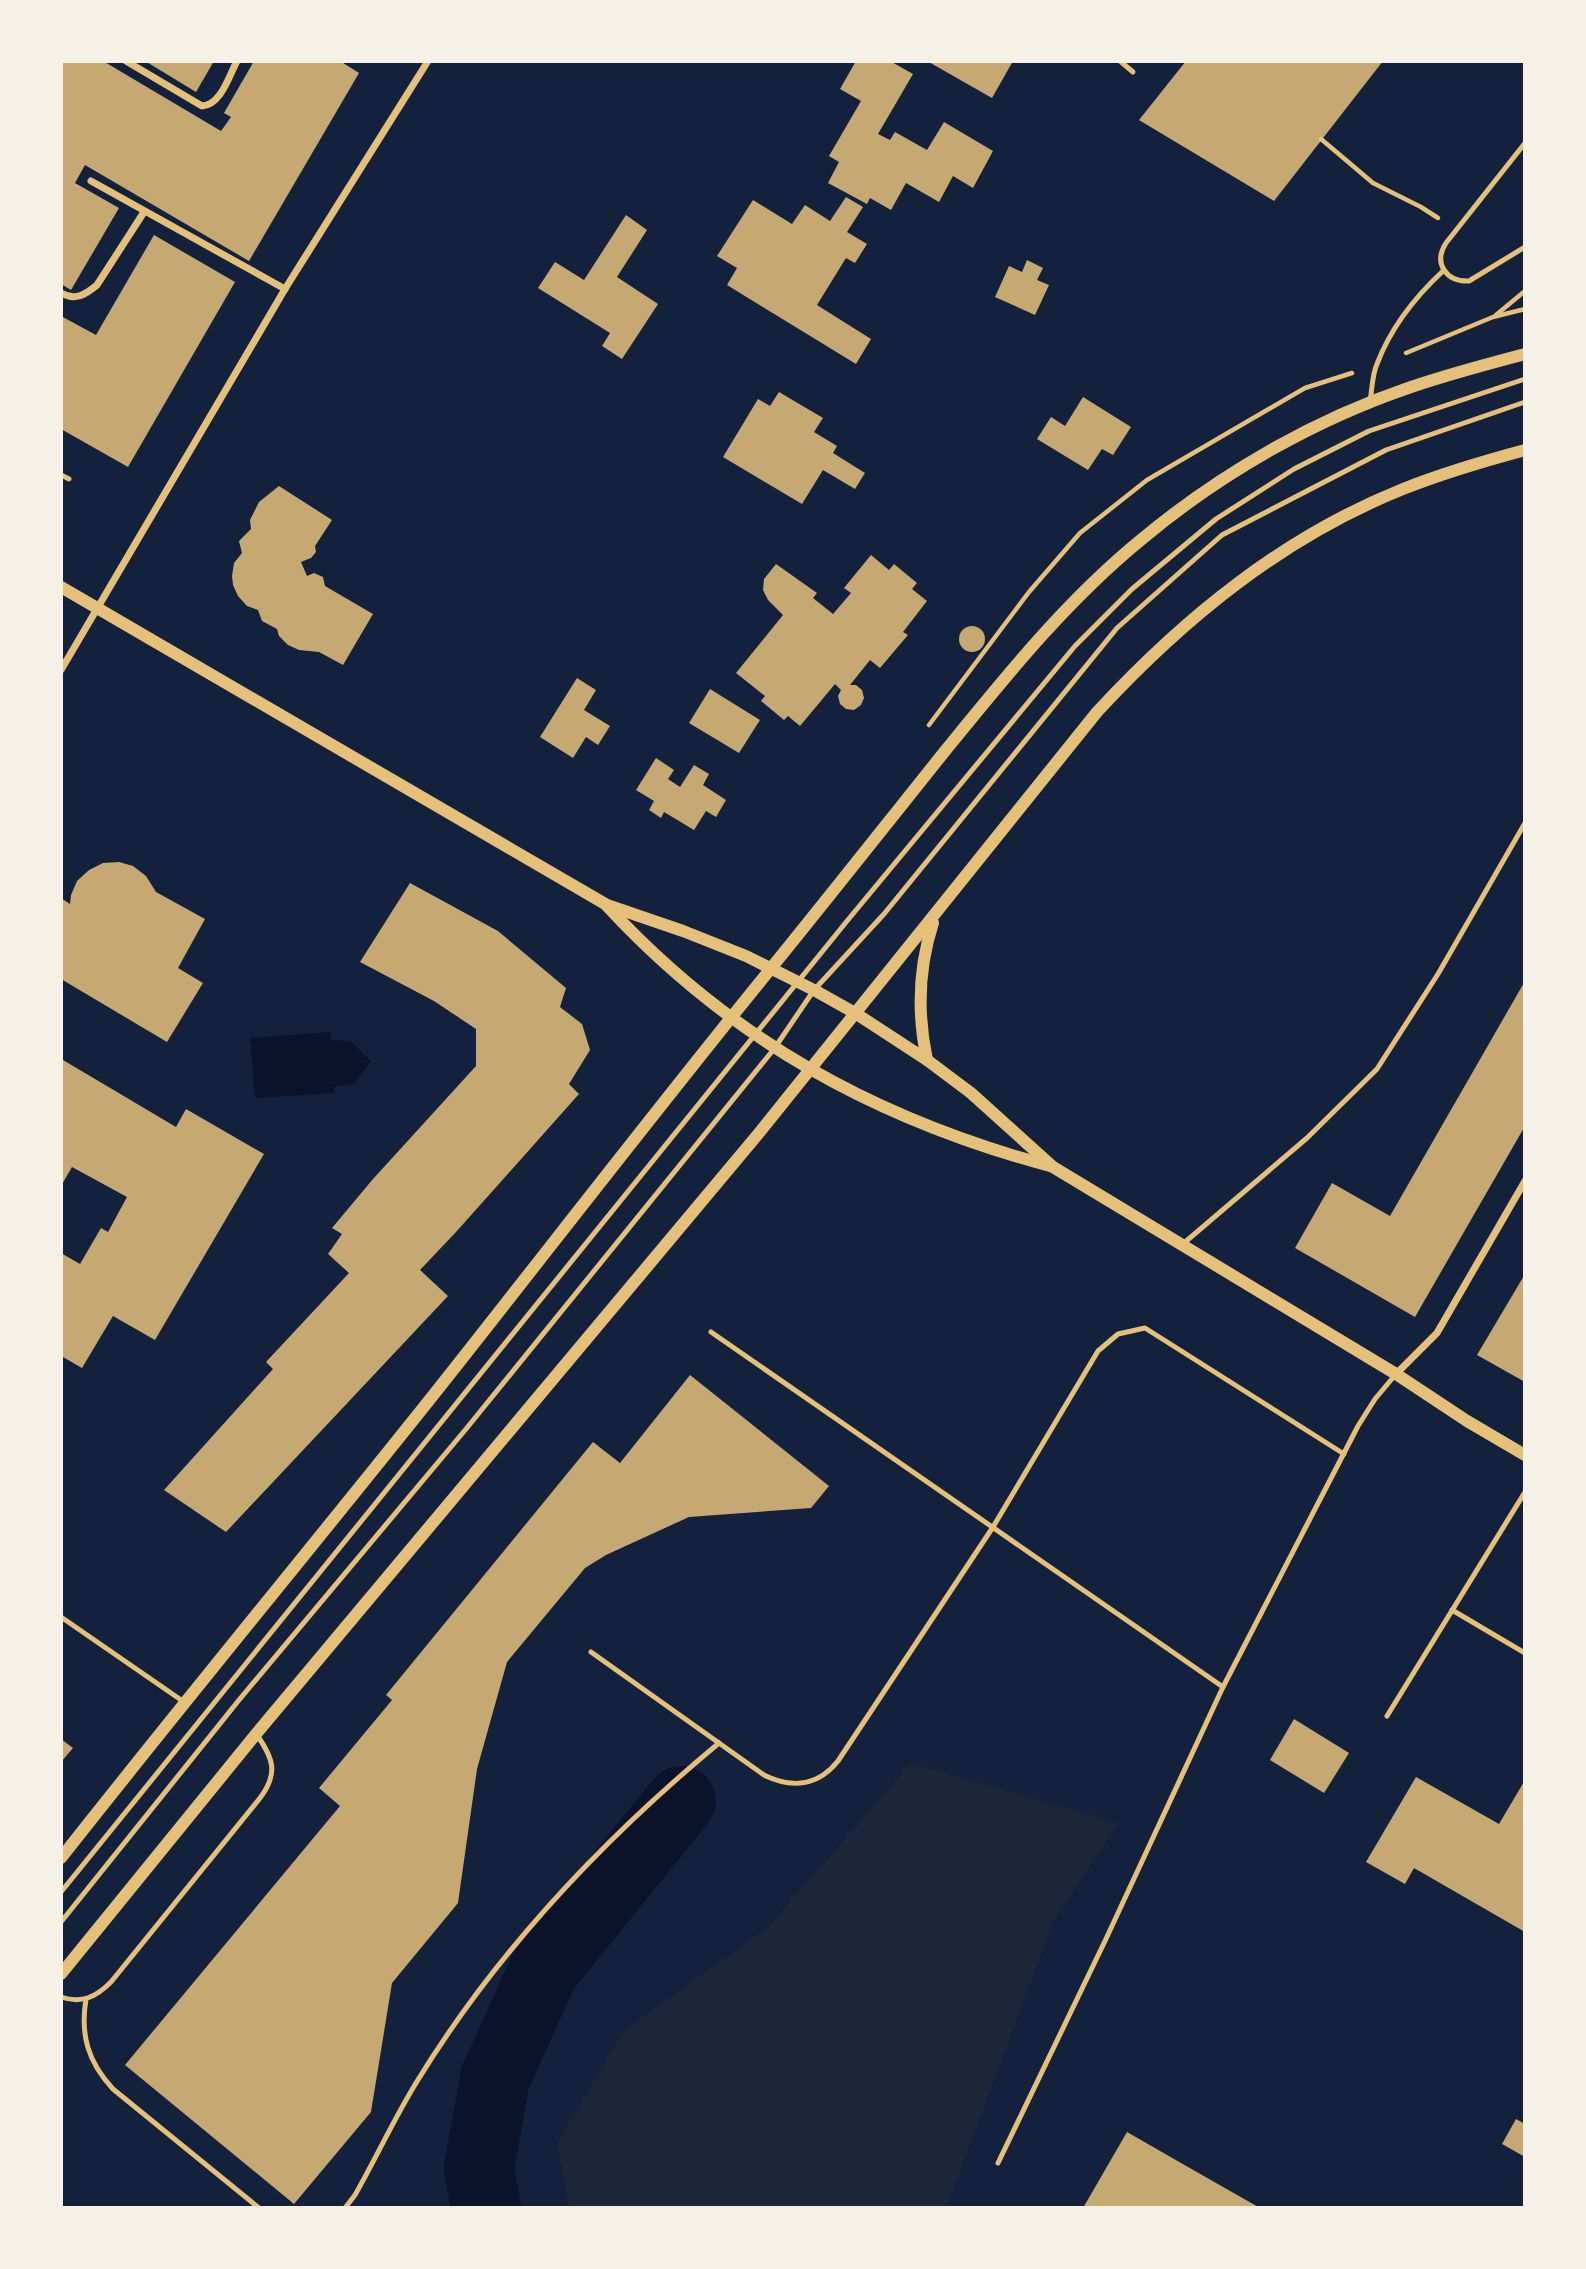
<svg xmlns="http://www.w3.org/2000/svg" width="1586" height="2269" viewBox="0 0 1586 2269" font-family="'Open Sans',sans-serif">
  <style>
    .green { fill: #1d2539 }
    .water { fill: #0b132b }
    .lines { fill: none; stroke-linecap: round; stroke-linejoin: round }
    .river { stroke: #0b132b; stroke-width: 70 }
    .building { fill: #c6a872 }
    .path { stroke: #e5c07b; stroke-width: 4.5 }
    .service { stroke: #e5c07b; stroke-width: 5 }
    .minor { stroke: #e5c07b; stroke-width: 7 }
    .tertiary { stroke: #e5c07b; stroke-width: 12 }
  </style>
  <rect width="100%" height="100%" fill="#14213d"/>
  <polygon class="green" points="911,1763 1119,1823 1054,1920 946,2208 569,2208 557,2143 624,2031 767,1928"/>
  <polygon class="water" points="330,1032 331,1040 350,1041 371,1061 354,1084 334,1087 334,1093 255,1098 250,1038"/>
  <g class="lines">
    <polyline class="river" points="486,2208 479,2168 495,2078 544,1970 681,1801"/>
  </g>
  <g class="building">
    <polygon points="61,61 103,61 221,131 231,117 224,113 254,61 340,61 359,73 249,261 85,165 75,183 119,208 71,290 61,284"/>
    <polygon points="145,61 214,61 196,92"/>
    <polygon points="856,61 890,61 913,74 878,134 890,140 895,132 927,150 944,122 993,151 973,188 953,176 939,202 906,183 891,210 870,198 867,204 828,183 839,162 829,156 861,101 840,89"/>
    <polygon points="927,61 1013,61 992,98"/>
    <polygon points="1186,61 1383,61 1274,201 1139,120"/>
    <polygon points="846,197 863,207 847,232 867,244 855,263 846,258 817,305 871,339 856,364 727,285 737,268 717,256 753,200 792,224 805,205 830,221"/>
    <polygon points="626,215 647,230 617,277 658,304 622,359 602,346 610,333 538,288 555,262 584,280"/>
    <polygon points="154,235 235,282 128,467 61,429 61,316 96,335"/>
    <polygon points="1027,260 1043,268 1037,280 1049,285 1035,315 995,297 1009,266 1022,272"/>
    <polygon points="779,392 823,418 814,432 837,446 833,453 865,473 855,489 823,470 802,504 723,457 758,399 770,406"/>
    <polygon points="1083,397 1131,427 1113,455 1102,449 1088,470 1037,439 1051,417 1065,426"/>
    <polygon points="279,486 332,520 315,546 316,552 311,558 301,562 307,576 314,573 323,577 325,586 373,614 343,665 319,652 299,650 288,645 279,636 277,629 262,621 258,610 247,606 238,596 233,585 232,576 234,563 242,553 239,541 251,529 250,520 259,502"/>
    <polygon points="871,555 889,570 894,564 917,583 912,589 927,601 903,632 908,635 880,668 870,660 850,685 856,685 862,690 864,698 861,705 854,710 846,709 840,704 838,696 841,690 835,684 800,726 788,716 784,720 761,701 765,696 736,673 783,615 768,600 763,590 764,579 776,564 817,593 813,598 833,614 851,593 844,588"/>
    <circle cx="972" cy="639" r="13"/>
    <polygon points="577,678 596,690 584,710 610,726 598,745 586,737 573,758 540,737"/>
    <polygon points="710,689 760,720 739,753 689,723"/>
    <polygon points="656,758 674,770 668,779 680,787 694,765 709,774 703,785 726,800 716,817 706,811 694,830 664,812 661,818 649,810 654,801 636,790"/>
    <polygon points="119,862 133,866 146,876 156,892 205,919 178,968 203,983 167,1042 61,979 61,898 70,904 71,895 77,881 89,870 103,863"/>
    <polygon points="410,883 498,931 566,988 560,1007 582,1024 590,1050 569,1084 579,1094 456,1232 420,1270 448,1296 226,1532 164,1490 273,1369 266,1362 349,1273 328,1254 342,1234 332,1228 373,1179 476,1066 476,1029 434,1001 360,962"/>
    <polygon points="1525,981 1525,1126 1415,1317 1295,1248 1332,1183 1390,1216"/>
    <polygon points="63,1060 176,1127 186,1109 264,1154 155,1340 113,1316 82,1368 63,1357 61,1360 61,1253 80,1264 101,1228 108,1232 127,1197 72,1167 61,1186"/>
    <polygon points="1525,1274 1525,1382 1477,1355"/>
    <polygon points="690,1375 829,1486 811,1508 689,1517 606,1555 585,1568 507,1662 477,1769 458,1903 392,1983 371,2112 294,2204 125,2065 340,1806 319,1788 392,1700 386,1695 593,1442 620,1463"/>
    <polygon points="1294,1719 1349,1753 1324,1793 1270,1760"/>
    <polygon points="61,1739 73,1748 61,1762"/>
    <polygon points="1416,1777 1499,1824 1525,1780 1525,1932 1414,1868 1405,1884 1366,1862"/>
    <polygon points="1516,2119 1525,2124 1525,2157 1502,2144"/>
    <polygon points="1127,2132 1188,2167 1260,2208 1083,2208"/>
  </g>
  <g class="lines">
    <g class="path">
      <polyline points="1321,139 1373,183 1421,207 1438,218"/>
      <polyline points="1496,315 1525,291"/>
      <polyline points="1406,353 1493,317 1525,309"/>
      <polyline points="929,725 1029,592 1080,533 1147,480 1305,388 1352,373"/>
    </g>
    <g class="service">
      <polyline points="1120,61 1133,72"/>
      <path d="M1525 143 1446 243C1433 263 1446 282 1469 281L1525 247"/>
      <path d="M1370 402C1372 390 1372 375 1377 364 1391 327 1415 297 1443 271"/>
      <polyline points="61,475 69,479"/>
      <polyline points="1184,1243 1307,1138 1377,1069 1438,974 1525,823"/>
      <polyline points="711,1332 1223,1687"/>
      <polyline points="1452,1610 1525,1653"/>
      <polyline points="61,1617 184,1702"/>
      <path d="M591 1652 764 1775C792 1789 818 1786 838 1761L993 1527 1098 1351 1118 1334 1145 1328 1344 1454"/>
      <polyline points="1387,1716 1525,1492"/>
      <polyline points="61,1892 847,921 1075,646 1132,589 1216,519 1294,469 1369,431 1525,379"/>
      <polyline points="61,1922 239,1700 466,1429 774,1049 814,990 884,914 1117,628 1222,535 1386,450 1525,402"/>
      <path d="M61 1997C82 2004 96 1997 111 1982L260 1798C279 1773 273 1758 257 1735"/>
      <path d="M86 1999C80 2035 88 2062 113 2089L259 2208"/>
      <polyline points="998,2163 1105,1941 1223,1687 1358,1426 1375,1399 1396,1374"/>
      <path d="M345 2208 355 2195C376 2158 394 2119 416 2083 496 1952 601 1841 719 1743"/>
    </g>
    <g class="minor">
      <path d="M126 61 202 106C221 105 229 76 237 61"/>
      <polyline points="91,181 285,289"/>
      <path d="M61 293C75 301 85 295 97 285L144 212"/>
      <polyline points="61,670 285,289 428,61"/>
      <polyline points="1396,1374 1437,1333 1525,1181"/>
    </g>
    <g class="tertiary">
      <polyline points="61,587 607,905 683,931 746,956 814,990 855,1013 927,1060 971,1093 1053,1167 1396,1374 1467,1421 1525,1455"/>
      <path d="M607 906C730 1039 875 1119 1050 1166"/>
      <path d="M927 1060C917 1013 918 969 933 923"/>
      <path d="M61 1858C183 1703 308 1552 431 1398 542 1258 651 1116 764 977 825 902 885 826 945 751 1006 676 1067 600 1142 539 1221 473 1314 420 1411 387 1449 374 1487 364 1525 354"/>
      <path d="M61 1974 256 1734 759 1133 1097 712C1184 618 1283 537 1403 489 1443 473 1484 461 1525 450"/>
    </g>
  </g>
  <rect width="1586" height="2269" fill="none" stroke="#f6f1e7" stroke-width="126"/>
</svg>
